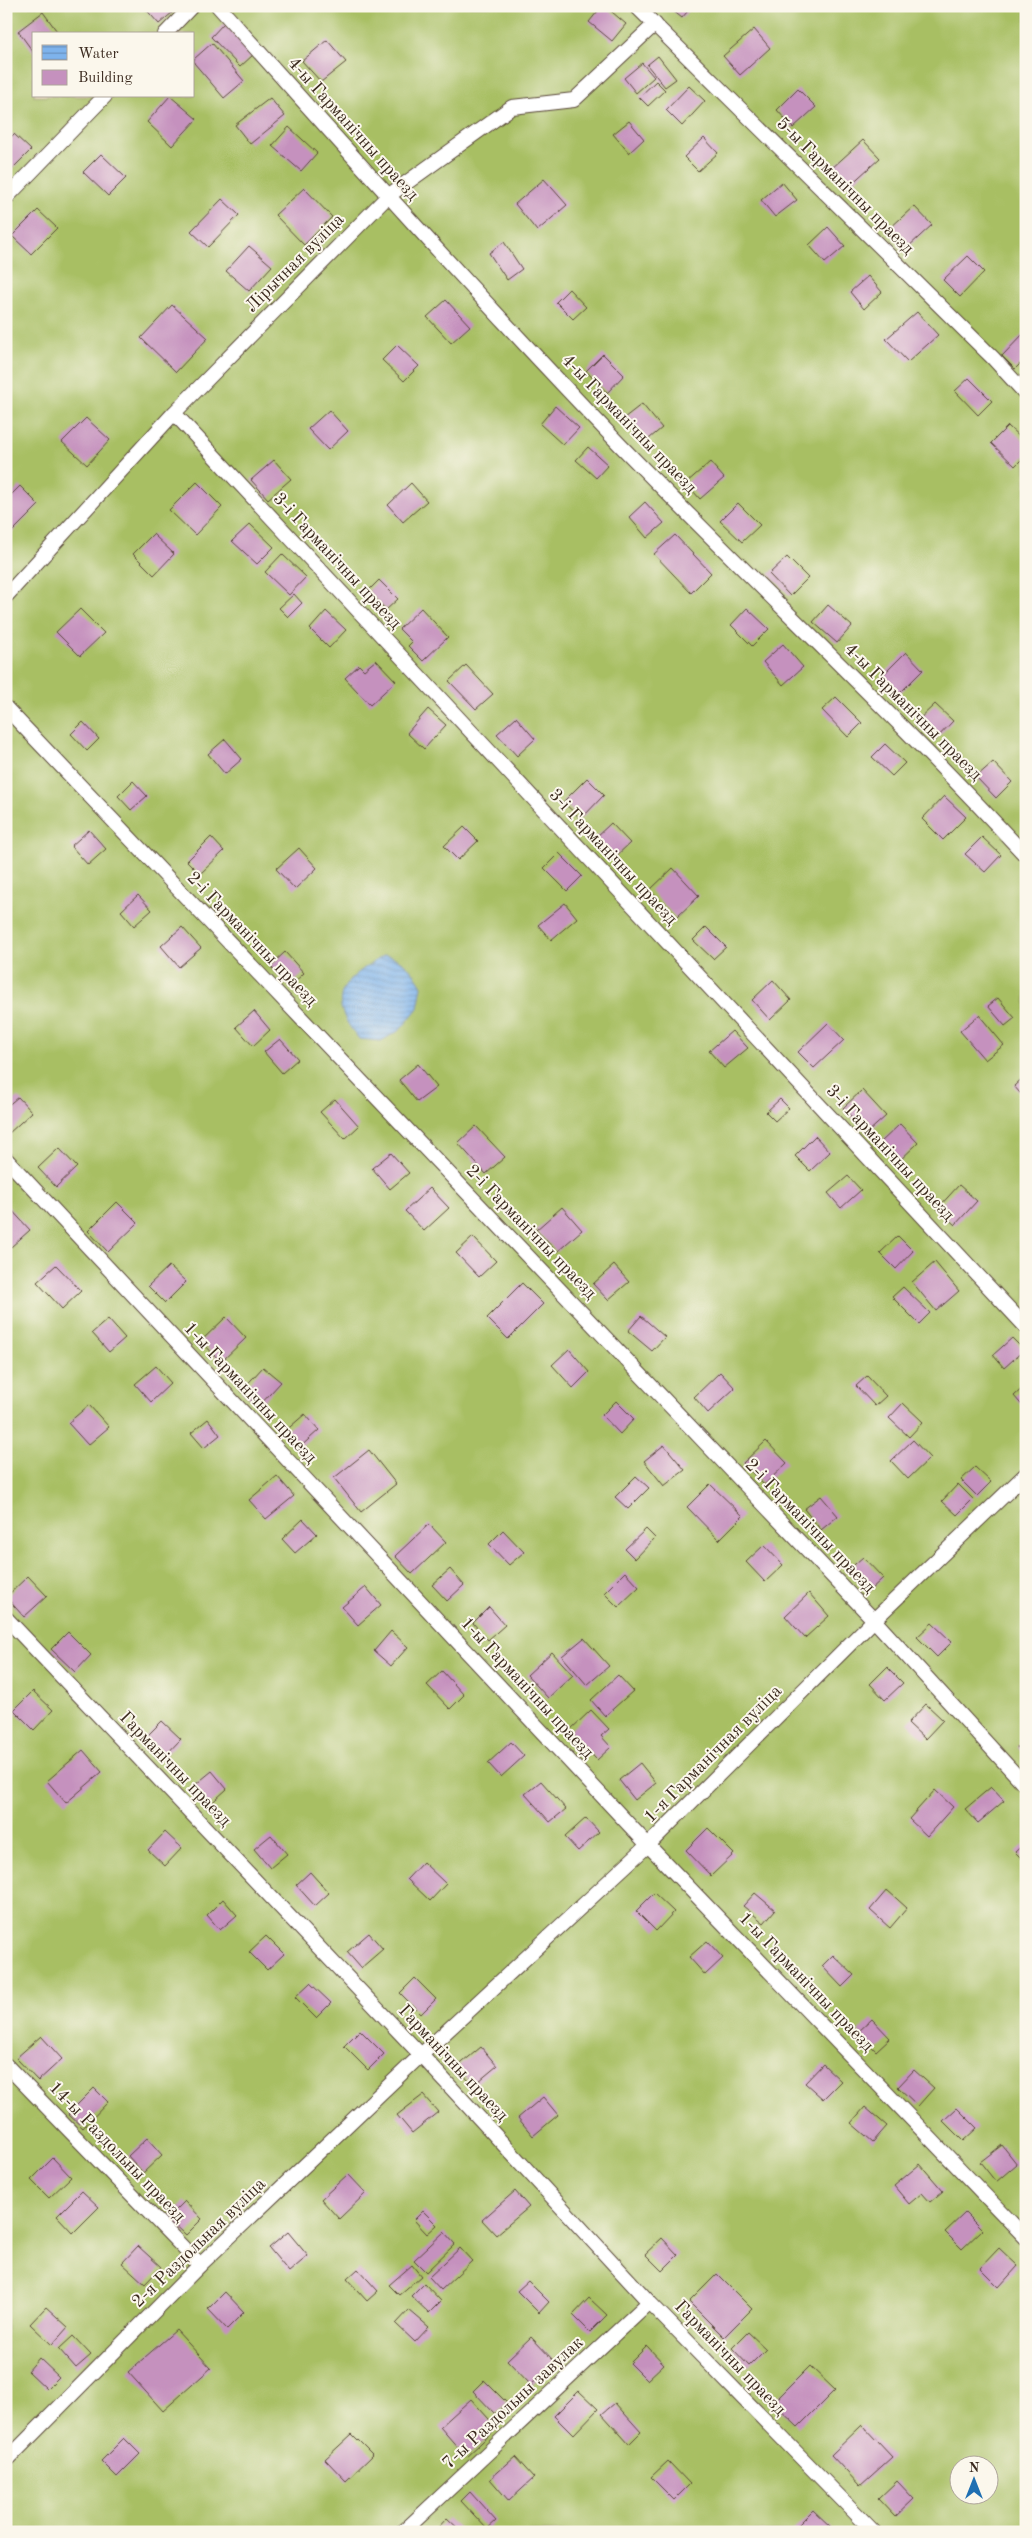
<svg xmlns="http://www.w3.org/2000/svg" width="1032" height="2538" viewBox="0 0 1032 2538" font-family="'Old Standard TT',serif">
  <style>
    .garden { fill: #a8bf64; stroke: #727441; fill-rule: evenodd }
    .water { fill: url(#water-rules); stroke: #5c6e85 }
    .building { fill: #c591be }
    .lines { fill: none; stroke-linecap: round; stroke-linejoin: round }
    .service-casing { stroke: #574537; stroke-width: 16 }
    .service { stroke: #fff; stroke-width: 14 }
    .labels { text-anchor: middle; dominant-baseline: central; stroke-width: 4; stroke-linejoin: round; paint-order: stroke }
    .street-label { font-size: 18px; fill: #3b2a1e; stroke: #fbf7ec }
  </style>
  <defs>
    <pattern id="water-rules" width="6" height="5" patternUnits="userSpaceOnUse" patternTransform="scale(1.25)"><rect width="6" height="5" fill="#7eb3ec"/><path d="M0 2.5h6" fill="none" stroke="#6892bf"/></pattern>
  </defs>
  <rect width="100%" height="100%" fill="#fbf7ec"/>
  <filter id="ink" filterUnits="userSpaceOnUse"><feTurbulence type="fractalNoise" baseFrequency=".02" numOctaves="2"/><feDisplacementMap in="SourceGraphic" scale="10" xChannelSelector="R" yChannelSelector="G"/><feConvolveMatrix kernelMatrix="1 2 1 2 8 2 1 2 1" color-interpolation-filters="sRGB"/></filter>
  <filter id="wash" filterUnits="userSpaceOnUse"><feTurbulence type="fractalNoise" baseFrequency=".0096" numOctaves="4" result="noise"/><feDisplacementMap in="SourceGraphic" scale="20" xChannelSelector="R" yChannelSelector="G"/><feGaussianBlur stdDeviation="1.12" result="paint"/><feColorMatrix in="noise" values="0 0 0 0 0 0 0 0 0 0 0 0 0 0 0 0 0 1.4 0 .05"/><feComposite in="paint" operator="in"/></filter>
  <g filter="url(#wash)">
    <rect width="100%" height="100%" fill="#f5dec3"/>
    <path class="garden" d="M6 6H1026V2532H6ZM34 34H194V96H34ZM960 2466H990V2496H960Z"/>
    <path class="water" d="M385 955C405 960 412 969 422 986L418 1008 400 1030 381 1041 359 1039C323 995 344 980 385 955Z"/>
    <g id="blocks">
      <g class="building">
        <polygon points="143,6 180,6 159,24"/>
        <polygon points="602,6 605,6 626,24 612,41 589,22"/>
        <polygon points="667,6 692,6 682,18"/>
        <polygon points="43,12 59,34 34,34 34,53 18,31"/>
        <polygon points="224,23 254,54 240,67 211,37"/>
        <polygon points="754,29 770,48 740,75 723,56"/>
        <polygon points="327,40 346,62 321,82 302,61"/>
        <polygon points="212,43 244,81 224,98 194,63 194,59"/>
        <polygon points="658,56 676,79 665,87 647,65"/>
        <polygon points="642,63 654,77 636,93 624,78"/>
        <polygon points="656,81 665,90 648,106 639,97"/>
        <polygon points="689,86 705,101 682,126 666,110"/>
        <polygon points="798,89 816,107 793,128 777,110"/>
        <polygon points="170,96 197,119 172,146 147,122"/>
        <polygon points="270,98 285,116 250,144 235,125"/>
        <polygon points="629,121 644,139 629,153 613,134"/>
        <polygon points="289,127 317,153 301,171 272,146"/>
        <polygon points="14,134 31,150 6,175 6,142"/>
        <polygon points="704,138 718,153 698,171 684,157"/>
        <polygon points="863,140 880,158 848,187 831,169"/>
        <polygon points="101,154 126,178 108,196 83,172"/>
        <polygon points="544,179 567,205 537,231 515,204"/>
        <polygon points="782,182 797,200 775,217 761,200"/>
        <polygon points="304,188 332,217 304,245 275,215"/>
        <polygon points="222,199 239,215 208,247 191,231"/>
        <polygon points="914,206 932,225 907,248 889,229"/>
        <polygon points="38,210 57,228 31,254 12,236"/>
        <polygon points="828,227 845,246 825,263 809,245"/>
        <polygon points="504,242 522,269 507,280 489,253"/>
        <polygon points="249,246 272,266 249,291 226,271"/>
        <polygon points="968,256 984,272 960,297 943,280"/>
        <polygon points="868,276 882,292 864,309 850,292"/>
        <polygon points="569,289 586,307 573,319 556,302"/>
        <polygon points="446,300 470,326 451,343 427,317"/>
        <polygon points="172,305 208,338 176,372 141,338"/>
        <polygon points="917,312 938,335 908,362 886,339"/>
        <polygon points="1026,331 1026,358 1015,369 1002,356"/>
        <polygon points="397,345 419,366 404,381 382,360"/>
        <polygon points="603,354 624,375 607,393 586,371"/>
        <polygon points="969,378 992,401 978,415 955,391"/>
        <polygon points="642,404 662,428 644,443 624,418"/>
        <polygon points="555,406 579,428 563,445 540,424"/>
        <polygon points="329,410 348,431 328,450 308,429"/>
        <polygon points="86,418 110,440 87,465 62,442"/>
        <polygon points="1008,426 1026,443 1026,455 1015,466 991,443"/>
        <polygon points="588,447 608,465 596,478 576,460"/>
        <polygon points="274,460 291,479 268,499 251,480"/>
        <polygon points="710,462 724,478 700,499 686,483"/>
        <polygon points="197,482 222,507 195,535 169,510"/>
        <polygon points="411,483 427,501 403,522 388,505"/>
        <polygon points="20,486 39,505 10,534 6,530 6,500"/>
        <polygon points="645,502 664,523 647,538 629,517"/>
        <polygon points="738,503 760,525 742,542 720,521"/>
        <polygon points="250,524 274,547 257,564 232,541"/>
        <polygon points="153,534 174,554 154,575 133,554"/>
        <polygon points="675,535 711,573 691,593 654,554"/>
        <polygon points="282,554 306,577 289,595 265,572"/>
        <polygon points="787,557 808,578 790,596 769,574"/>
        <polygon points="379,580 398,599 386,610 368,591"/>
        <polygon points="294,594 302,603 288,617 279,608"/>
        <polygon points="828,605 852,626 837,643 813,622"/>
        <polygon points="421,608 448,637 423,661 408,646 412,642 399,629"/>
        <polygon points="747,608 769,629 752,646 731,625"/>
        <polygon points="80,609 104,633 80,656 56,632"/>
        <polygon points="326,611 346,630 329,648 310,629"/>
        <polygon points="783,644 803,667 783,685 763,662"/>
        <polygon points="906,652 923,670 895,698 878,680"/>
        <polygon points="376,660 396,681 370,705 345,678 359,665 364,670"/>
        <polygon points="466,665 493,694 476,709 449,681"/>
        <polygon points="836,697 862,723 848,737 822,710"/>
        <polygon points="935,704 953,721 934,741 915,723"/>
        <polygon points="428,709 446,725 424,749 407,733"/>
        <polygon points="516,717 535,739 517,756 497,734"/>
        <polygon points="83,722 99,739 87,751 71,734"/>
        <polygon points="225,739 242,759 225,774 208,754"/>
        <polygon points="885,744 905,763 892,776 872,757"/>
        <polygon points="993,762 1012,782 996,798 976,777"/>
        <polygon points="587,778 604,795 581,819 563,802"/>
        <polygon points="133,781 147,796 131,810 118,796"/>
        <polygon points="944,796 966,817 943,840 922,819"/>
        <polygon points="611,823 630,843 614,858 595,838"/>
        <polygon points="464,827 478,841 458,860 444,846"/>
        <polygon points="89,830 106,849 88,865 71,846"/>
        <polygon points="211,837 224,851 200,874 187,861"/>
        <polygon points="982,837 1001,855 985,872 965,854"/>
        <polygon points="299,848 317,868 295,889 276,869"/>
        <polygon points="559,853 582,876 567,891 544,868"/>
        <polygon points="673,868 699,896 676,918 650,890"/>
        <polygon points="138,895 152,910 134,926 121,911"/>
        <polygon points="565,903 577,918 551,940 538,925"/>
        <polygon points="182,927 201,948 179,967 161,946"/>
        <polygon points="706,927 726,947 713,959 693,940"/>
        <polygon points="285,952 304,973 289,987 270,966"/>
        <polygon points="773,980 791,1000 770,1020 752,1000"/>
        <polygon points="998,998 1015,1018 1005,1026 988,1006"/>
        <polygon points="254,1011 270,1030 253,1046 236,1027"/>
        <polygon points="979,1015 1004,1045 985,1060 960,1031"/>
        <polygon points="828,1023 844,1040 814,1068 798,1052"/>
        <polygon points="732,1031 748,1048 724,1068 709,1051"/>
        <polygon points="280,1039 298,1059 282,1073 264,1052"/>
        <polygon points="418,1064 437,1087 417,1102 399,1080"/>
        <polygon points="1026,1075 1026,1100 1014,1086"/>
        <polygon points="862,1090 886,1116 867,1133 843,1108"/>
        <polygon points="18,1097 32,1112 8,1134 6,1107"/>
        <polygon points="335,1099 359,1126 345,1139 320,1112"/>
        <polygon points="780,1099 789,1108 775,1121 766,1112"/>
        <polygon points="900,1124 918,1143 897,1163 879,1144"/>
        <polygon points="476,1126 505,1157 486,1174 458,1143"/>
        <polygon points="815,1136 830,1152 810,1171 795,1156"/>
        <polygon points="59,1148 77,1167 56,1187 38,1168"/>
        <polygon points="391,1153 409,1173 390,1189 372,1168"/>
        <polygon points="848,1176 861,1190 841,1208 828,1193"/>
        <polygon points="959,1185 977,1201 955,1225 937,1209"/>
        <polygon points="430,1188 449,1208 424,1231 405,1211"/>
        <polygon points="117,1202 138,1223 108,1252 88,1231"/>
        <polygon points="9,1207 30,1230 11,1247 6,1242 6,1209"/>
        <polygon points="562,1207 582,1230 557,1252 536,1230"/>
        <polygon points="898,1236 913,1251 896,1269 880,1253"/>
        <polygon points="473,1237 496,1261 479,1277 456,1253"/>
        <polygon points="935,1262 959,1291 936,1311 912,1282"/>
        <polygon points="56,1265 81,1291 62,1309 37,1282"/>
        <polygon points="614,1265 629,1282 608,1300 593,1284"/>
        <polygon points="169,1266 186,1282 165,1303 148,1286"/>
        <polygon points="522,1283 543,1304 508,1339 487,1318"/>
        <polygon points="903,1287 930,1313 919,1324 892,1297"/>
        <polygon points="641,1316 665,1337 652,1351 628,1331"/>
        <polygon points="226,1317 246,1338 221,1362 201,1341"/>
        <polygon points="108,1319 125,1338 109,1352 92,1333"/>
        <polygon points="1012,1338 1024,1350 1004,1368 993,1355"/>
        <polygon points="569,1349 589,1372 573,1388 552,1365"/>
        <polygon points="156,1366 171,1383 151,1402 135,1384"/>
        <polygon points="263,1367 281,1382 259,1406 241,1391"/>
        <polygon points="720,1372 735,1388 708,1413 694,1397"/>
        <polygon points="867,1376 886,1396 875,1406 856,1386"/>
        <polygon points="1026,1385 1026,1410 1014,1396"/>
        <polygon points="616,1401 634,1419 620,1434 602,1415"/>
        <polygon points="903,1403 923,1422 909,1437 889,1418"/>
        <polygon points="89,1405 109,1427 88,1445 68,1423"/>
        <polygon points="305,1414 319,1430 298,1449 283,1433"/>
        <polygon points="208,1419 220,1435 204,1448 191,1433"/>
        <polygon points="913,1440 930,1458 908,1479 891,1461"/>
        <polygon points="766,1441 787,1463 764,1485 743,1463"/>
        <polygon points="664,1445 685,1470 664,1486 644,1461"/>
        <polygon points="369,1450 396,1484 361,1512 334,1478"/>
        <polygon points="975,1467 991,1482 977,1496 961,1480"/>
        <polygon points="277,1476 294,1496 266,1519 249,1500"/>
        <polygon points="636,1476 649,1488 628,1509 615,1497"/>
        <polygon points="710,1484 743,1516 719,1540 687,1507"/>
        <polygon points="958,1484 973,1499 957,1515 942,1501"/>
        <polygon points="821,1496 838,1516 821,1530 804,1509"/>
        <polygon points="303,1519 317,1534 295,1553 282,1539"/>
        <polygon points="429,1524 446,1542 412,1574 395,1556"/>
        <polygon points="646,1529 655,1538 635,1559 625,1549"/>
        <polygon points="503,1530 524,1552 509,1565 489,1544"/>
        <polygon points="764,1545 783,1565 765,1582 746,1562"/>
        <polygon points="863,1557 883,1578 868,1592 848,1570"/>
        <polygon points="450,1569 464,1585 447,1601 432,1585"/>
        <polygon points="625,1572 639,1587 618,1607 604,1593"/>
        <polygon points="28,1576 47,1596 24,1617 6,1597"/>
        <polygon points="366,1587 381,1605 358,1625 342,1607"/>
        <polygon points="809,1593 829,1616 805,1638 785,1616"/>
        <polygon points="489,1607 505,1625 488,1640 473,1623"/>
        <polygon points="932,1623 952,1642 937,1657 917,1637"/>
        <polygon points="391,1631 408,1647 391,1666 374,1651"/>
        <polygon points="68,1632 91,1655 75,1672 51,1649"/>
        <polygon points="584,1638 609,1666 587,1685 562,1656"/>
        <polygon points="552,1652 573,1675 548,1698 527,1675"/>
        <polygon points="887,1667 903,1683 885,1700 870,1684"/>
        <polygon points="442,1671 464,1695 450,1709 427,1685"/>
        <polygon points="618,1675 633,1691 605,1716 591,1700"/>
        <polygon points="33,1691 53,1710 34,1730 14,1710"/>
        <polygon points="926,1704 943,1720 925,1739 908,1723"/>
        <polygon points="591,1710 609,1729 601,1736 611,1747 597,1760 569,1731"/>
        <polygon points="162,1721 181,1739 160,1761 141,1742"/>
        <polygon points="1026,1739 1026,1756 1017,1747"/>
        <polygon points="511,1742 524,1756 501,1777 488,1763"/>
        <polygon points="83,1750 102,1772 66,1803 47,1781"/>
        <polygon points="640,1763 656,1783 635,1800 619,1780"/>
        <polygon points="212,1771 227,1789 206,1808 190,1789"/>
        <polygon points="541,1781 566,1809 550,1822 525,1794"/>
        <polygon points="991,1787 1004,1801 978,1823 965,1809"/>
        <polygon points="935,1790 953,1807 927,1836 909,1819"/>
        <polygon points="586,1818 599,1832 578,1851 565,1837"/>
        <polygon points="708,1828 734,1854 711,1876 686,1850"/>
        <polygon points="165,1832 182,1848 165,1866 148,1850"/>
        <polygon points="271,1835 287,1854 270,1868 254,1849"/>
        <polygon points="1026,1842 1026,1863 1015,1852"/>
        <polygon points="423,1862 446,1884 430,1901 407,1879"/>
        <polygon points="310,1872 329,1893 315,1906 296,1885"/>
        <polygon points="887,1890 907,1908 890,1928 870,1910"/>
        <polygon points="654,1893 674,1912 656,1931 636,1911"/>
        <polygon points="755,1893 775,1910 764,1923 743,1906"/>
        <polygon points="223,1899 237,1915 220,1930 207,1915"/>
        <polygon points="369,1933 383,1949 361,1968 347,1952"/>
        <polygon points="266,1936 284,1954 267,1970 249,1952"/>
        <polygon points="707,1941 723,1958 705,1975 689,1957"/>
        <polygon points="833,1955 854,1975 842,1987 822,1966"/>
        <polygon points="415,1978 436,1999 421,2014 400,1993"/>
        <polygon points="310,1983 331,2003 316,2018 295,1997"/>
        <polygon points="872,2019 890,2038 876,2051 858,2032"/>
        <polygon points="360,2030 384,2054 368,2070 344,2046"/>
        <polygon points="41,2036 62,2059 38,2081 16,2058"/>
        <polygon points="481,2047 497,2066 473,2086 457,2067"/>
        <polygon points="823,2064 841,2081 823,2099 805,2083"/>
        <polygon points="914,2070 934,2088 918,2106 898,2087"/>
        <polygon points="94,2088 108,2102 83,2128 68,2114"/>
        <polygon points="423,2095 438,2112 412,2133 397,2115"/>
        <polygon points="543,2097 558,2115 533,2136 518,2118"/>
        <polygon points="865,2107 887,2126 873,2142 851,2123"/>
        <polygon points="957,2108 977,2128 963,2141 943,2121"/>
        <polygon points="147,2138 162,2155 143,2173 128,2156"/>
        <polygon points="1002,2145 1017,2164 996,2182 980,2162"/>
        <polygon points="53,2158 71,2177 49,2198 31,2180"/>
        <polygon points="920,2164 943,2191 930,2202 922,2193 909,2204 894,2186"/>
        <polygon points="348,2174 366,2193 339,2219 321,2199"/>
        <polygon points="82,2191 99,2207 73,2233 57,2216"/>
        <polygon points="515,2191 529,2207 496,2235 482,2220"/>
        <polygon points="185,2201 202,2219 186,2235 168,2218"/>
        <polygon points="423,2211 437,2225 427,2234 414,2220"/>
        <polygon points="965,2213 982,2230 962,2249 945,2232"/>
        <polygon points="288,2232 308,2256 289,2272 269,2248"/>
        <polygon points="444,2232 455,2244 426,2272 414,2260"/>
        <polygon points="662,2238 678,2255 662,2271 645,2254"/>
        <polygon points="138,2246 161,2267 145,2284 122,2263"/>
        <polygon points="460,2248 472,2261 441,2290 429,2277"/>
        <polygon points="999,2248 1018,2266 999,2287 980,2268"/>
        <polygon points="412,2265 421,2276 399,2295 389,2285"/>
        <polygon points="358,2269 378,2291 367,2301 347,2279"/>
        <polygon points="717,2274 752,2309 724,2337 689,2302"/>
        <polygon points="528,2281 549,2302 539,2313 517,2291"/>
        <polygon points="424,2283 441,2301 429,2313 411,2296"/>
        <polygon points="225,2292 244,2312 227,2329 208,2309"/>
        <polygon points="589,2298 607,2315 590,2332 573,2315"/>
        <polygon points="46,2307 68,2327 52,2345 30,2324"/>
        <polygon points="409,2310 429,2327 415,2342 396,2324"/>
        <polygon points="176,2330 211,2368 163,2411 128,2372"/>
        <polygon points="748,2332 766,2349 749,2366 732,2348"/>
        <polygon points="73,2336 91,2355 76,2368 59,2349"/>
        <polygon points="531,2337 555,2362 531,2385 507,2360"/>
        <polygon points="647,2346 664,2364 647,2380 630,2363"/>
        <polygon points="39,2358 59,2377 47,2389 28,2371"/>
        <polygon points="810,2366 835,2390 798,2427 773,2403"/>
        <polygon points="484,2380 507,2403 495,2414 473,2391"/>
        <polygon points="579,2391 598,2409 573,2435 554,2416"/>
        <polygon points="471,2399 497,2428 466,2457 440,2427"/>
        <polygon points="615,2403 641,2432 629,2444 602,2414"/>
        <polygon points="862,2425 892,2457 860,2486 831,2455"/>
        <polygon points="352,2434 373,2455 346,2481 325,2459"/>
        <polygon points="124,2438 140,2454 117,2477 101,2461"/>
        <polygon points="515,2457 534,2478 509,2501 490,2479"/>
        <polygon points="668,2461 690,2484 674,2500 651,2477"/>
        <polygon points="897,2481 914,2499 895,2517 878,2499"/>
        <polygon points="470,2492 496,2521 487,2529 461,2501"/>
        <polygon points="813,2510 832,2528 829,2532 791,2532"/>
        <polygon points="447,2518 462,2532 434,2532"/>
      </g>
    </g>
  </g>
  <g filter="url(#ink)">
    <use href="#blocks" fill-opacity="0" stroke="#574537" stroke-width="1"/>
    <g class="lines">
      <g class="service-casing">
        <g id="service">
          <path d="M218 6C350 154 483 302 620 445 754 583 895 714 1026 856"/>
          <polyline points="636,6 993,358 1026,394"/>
          <polyline points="165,34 192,6"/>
          <polyline points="6,198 105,96"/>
          <polyline points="174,413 1026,1327"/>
          <polyline points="6,596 174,413 388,196 512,107 574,100 655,24"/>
          <polyline points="6,708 874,1620 1026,1786"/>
          <polyline points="6,1159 648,1845 1026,2238"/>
          <polyline points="6,1618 421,2055 649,2302 874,2532"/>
          <polyline points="6,2065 200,2265"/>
          <polyline points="6,2461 200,2265 421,2055 648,1845 874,1620 1026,1474"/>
          <polyline points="403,2532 649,2302"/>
        </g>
      </g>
      <use href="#service" class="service"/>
    </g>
  </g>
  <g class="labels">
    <g class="street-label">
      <text transform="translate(353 129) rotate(48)">4-ы Гарманічны праезд</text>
      <text transform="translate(845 186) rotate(45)">5-ы Гарманічны праезд</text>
      <text transform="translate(295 263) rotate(-45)">Лірычная вуліца</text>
      <text transform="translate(629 424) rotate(46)">4-ы Гарманічны праезд</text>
      <text transform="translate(337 561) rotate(47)">3-і Гарманічны праезд</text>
      <text transform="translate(913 712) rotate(45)">4-ы Гарманічны праезд</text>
      <text transform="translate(613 857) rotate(47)">3-і Гарманічны праезд</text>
      <text transform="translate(252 939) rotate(46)">2-і Гарманічны праезд</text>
      <text transform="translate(890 1153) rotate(47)">3-і Гарманічны праезд</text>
      <text transform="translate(531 1232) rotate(46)">2-і Гарманічны праезд</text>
      <text transform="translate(250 1393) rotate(47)">1-ы Гарманічны праезд</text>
      <text transform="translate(810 1526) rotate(46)">2-і Гарманічны праезд</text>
      <text transform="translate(527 1688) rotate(47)">1-ы Гарманічны праезд</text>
      <text transform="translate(713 1754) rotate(-45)">1-я Гарманічная вуліца</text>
      <text transform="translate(175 1769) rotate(46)">Гарманічны праезд</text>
      <text transform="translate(806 1982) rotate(46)">1-ы Гарманічны праезд</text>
      <text transform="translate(453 2063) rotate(47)">Гарманічны праезд</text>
      <text transform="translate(117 2152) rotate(46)">14-ы Раздольны праезд</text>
      <text transform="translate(199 2243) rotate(-44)">2-я Раздольная вуліца</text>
      <text transform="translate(730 2358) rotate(46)">Гарманічны праезд</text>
      <text transform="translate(513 2403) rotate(-43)">7-ы Раздольны завулак</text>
    </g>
  </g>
  <rect width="1032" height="2538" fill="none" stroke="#fbf7ec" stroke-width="25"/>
  <rect x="32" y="32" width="162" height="65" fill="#fbf7ec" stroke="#aea59a"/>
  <rect x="42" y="45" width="25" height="15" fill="url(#water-rules)" stroke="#aea59a"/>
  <text x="78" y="58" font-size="15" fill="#3b2a1e">Water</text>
  <rect x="42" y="70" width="25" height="15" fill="#c591be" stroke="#aea59a"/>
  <text x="78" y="82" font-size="15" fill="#3b2a1e">Building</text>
  <g transform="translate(974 2480)"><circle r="24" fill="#fbf7ec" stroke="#aea59a"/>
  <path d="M0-4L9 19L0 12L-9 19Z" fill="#1f6fb2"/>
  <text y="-8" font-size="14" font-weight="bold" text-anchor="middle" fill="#3b2a1e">N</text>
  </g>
</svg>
